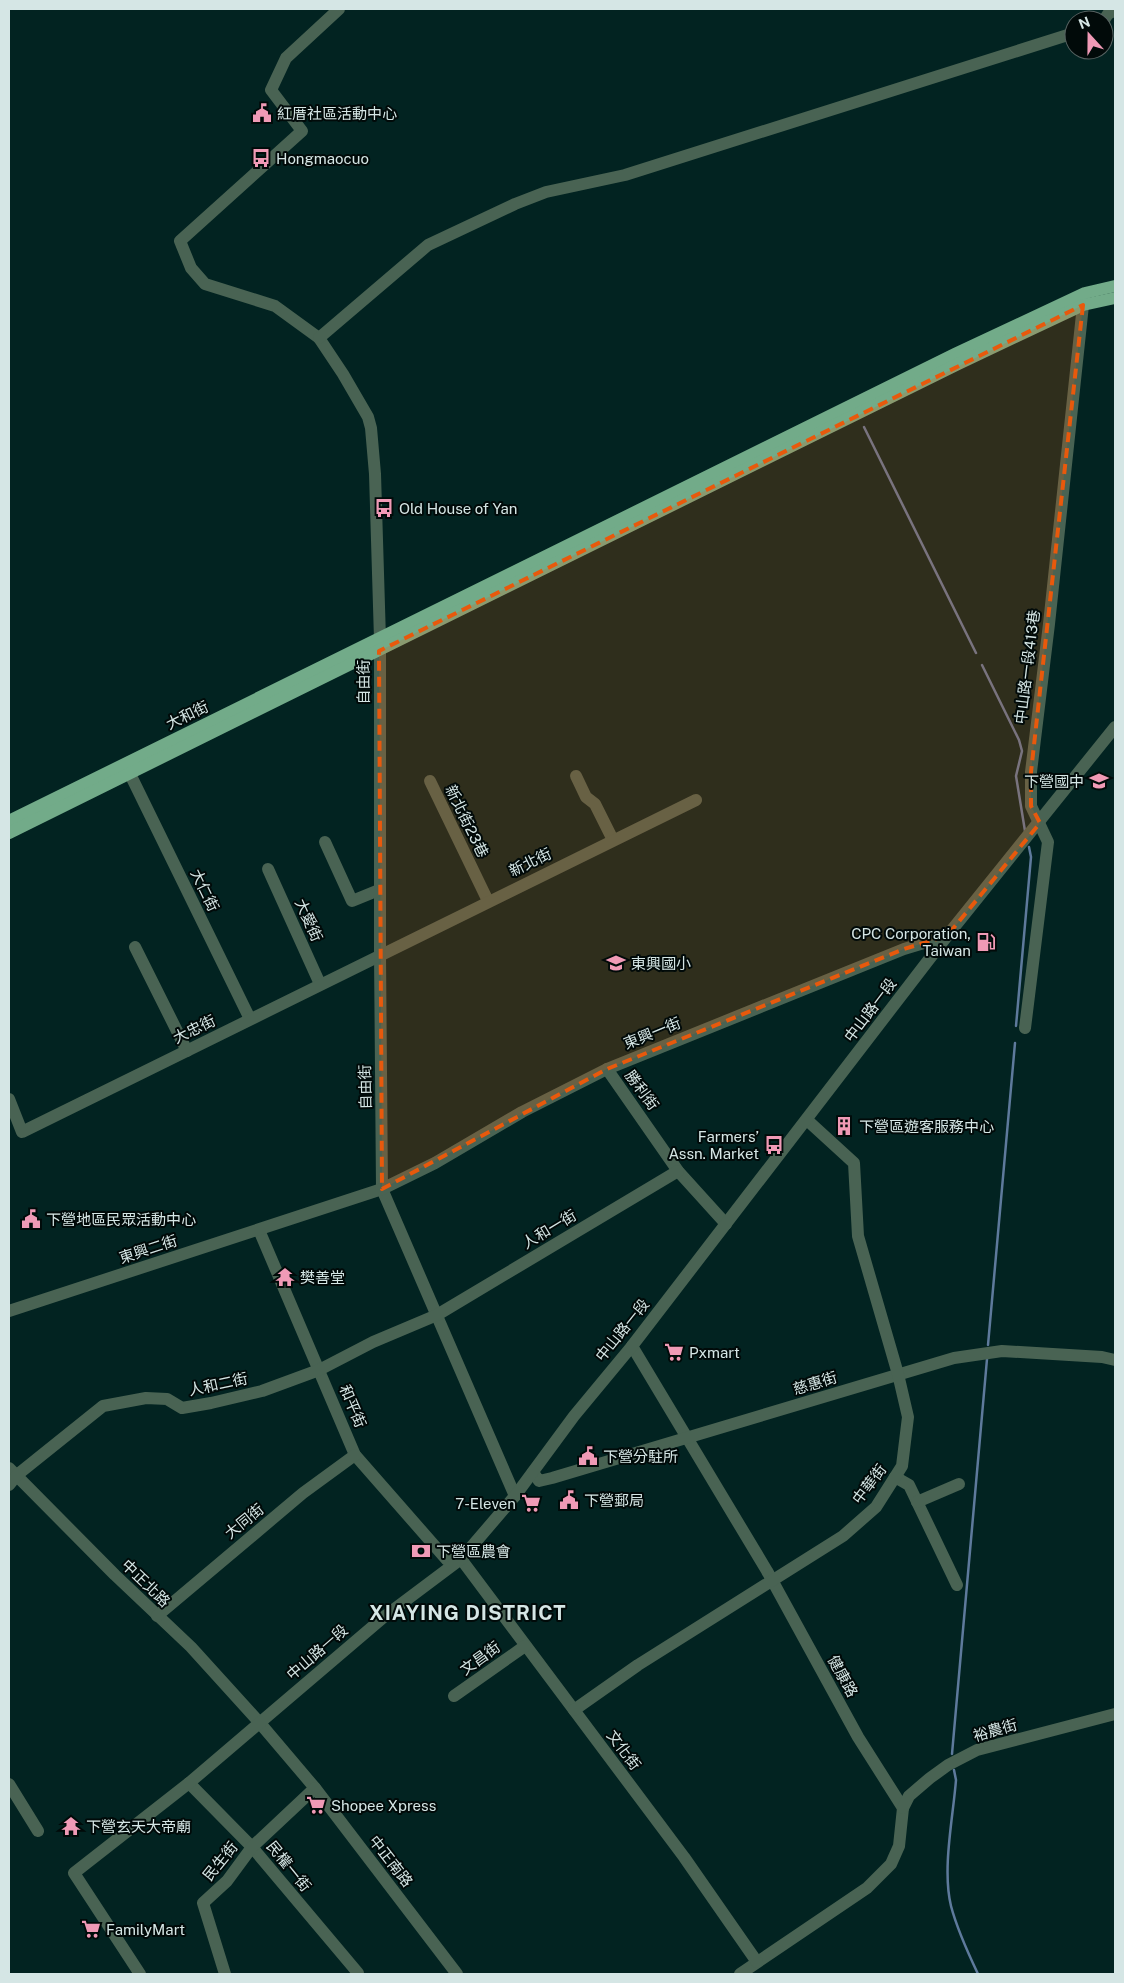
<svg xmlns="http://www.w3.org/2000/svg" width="1124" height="1983" viewBox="0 0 1124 1983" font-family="'Public Sans','Noto Sans TC',sans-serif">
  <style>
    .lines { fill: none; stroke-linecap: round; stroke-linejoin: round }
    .stream { stroke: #5e7a9c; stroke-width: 2.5 }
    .minor { stroke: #496353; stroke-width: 12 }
    .major { stroke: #72ab89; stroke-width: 12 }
    .marked { fill: #e8590c; fill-opacity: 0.2; stroke: #e8590c; stroke-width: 4; stroke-dasharray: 10 6; stroke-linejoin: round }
    .labels { text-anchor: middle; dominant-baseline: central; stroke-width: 4; stroke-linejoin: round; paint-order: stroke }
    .poi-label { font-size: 15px; fill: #d5e6e5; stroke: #010a09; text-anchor: start }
    .street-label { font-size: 15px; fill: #d5e6e5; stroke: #010a09 }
    .district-label { font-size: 20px; font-weight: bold; letter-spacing: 1px; fill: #d5e6e5; stroke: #010a09 }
  </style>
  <rect width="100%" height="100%" fill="#022321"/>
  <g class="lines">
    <g class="stream">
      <polyline points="864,427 976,653"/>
      <polyline points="982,665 1019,740 1022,751 1016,776 1025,831"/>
      <polyline points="1016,1026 1031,857 1029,847"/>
      <polyline points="988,1345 1015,1043"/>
      <polyline points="952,1754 987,1359"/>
      <path d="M954 1770 956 1780C953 1818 942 1869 951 1906 957 1929 968 1953 978 1974"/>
    </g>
    <g class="minor">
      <polyline points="339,9 286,58 271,90 302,131 180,241 191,268 205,284 275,306 319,338 343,374 368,417 371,428 375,474 380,639 380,954 382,1189 515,1496"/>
      <polyline points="1104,20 1108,14 1115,10"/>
      <polyline points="319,338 428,245 515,204 546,192 625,175 1074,33"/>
      <polyline points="130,774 250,1019"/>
      <polyline points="576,776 586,797 595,804 613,840"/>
      <polyline points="430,781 488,901"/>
      <polyline points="325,842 352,901 379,890"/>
      <polyline points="268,869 320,984"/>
      <polyline points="135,947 187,1051"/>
      <polyline points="1025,1028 1048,842 1031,806 1031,772 1049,624 1083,305"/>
      <polyline points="607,1069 678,1171 726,1224"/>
      <polyline points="9,1099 22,1132 696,800"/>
      <polyline points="259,1230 355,1455 447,1560 461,1559"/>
      <polyline points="9,1311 382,1189 435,1163 522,1112 607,1069 904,949 947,936"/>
      <polyline points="632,1346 767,1571 858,1737 903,1808 899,1846 891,1864 867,1888 740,1974"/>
      <polyline points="9,1468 115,1575 191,1647 259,1722 315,1788 457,1974"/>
      <polyline points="533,1472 539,1481 552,1478 954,1358 1002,1351 1102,1357 1115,1360"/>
      <polyline points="895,1477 909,1485 957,1585"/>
      <polyline points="9,1485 17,1475 103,1406 146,1398 167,1399 182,1408 211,1403 262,1391 319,1370 373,1342 437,1315 678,1171"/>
      <polyline points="917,1502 959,1484"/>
      <polyline points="461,1559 684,1857 757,1962"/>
      <polyline points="157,1616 303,1493 355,1455"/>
      <polyline points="454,1696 525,1646"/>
      <polyline points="574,1710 638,1665 843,1536 876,1507 902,1466 908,1417 898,1374 858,1236 854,1163 807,1120"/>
      <polyline points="189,1783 252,1847 358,1973"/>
      <polyline points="9,1784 38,1831"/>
      <polyline points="903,1808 909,1796 930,1778 948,1765 977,1750 1115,1714"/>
      <polyline points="140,1974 74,1873 189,1783 385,1616 461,1559 515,1496 574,1416 632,1346 947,936 1115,727"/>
      <polyline points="225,1974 203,1903 227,1881 252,1847 315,1788"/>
    </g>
    <g class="major">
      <polyline points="9,821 955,354 1085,293 1115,286"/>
      <polyline points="9,833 958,364 1083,305 1115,298"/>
    </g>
  </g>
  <path class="marked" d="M1083 305 1031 772V806L1040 823 947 936 904 949 607 1069 382 1189 379 651Z"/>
  <defs>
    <g id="civic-bare" transform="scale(1.5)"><path d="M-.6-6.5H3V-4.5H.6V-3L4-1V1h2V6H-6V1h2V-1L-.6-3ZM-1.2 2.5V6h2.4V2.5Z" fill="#f09ab6" stroke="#010a09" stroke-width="2.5" paint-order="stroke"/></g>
    <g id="bus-bare" transform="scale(1.5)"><path d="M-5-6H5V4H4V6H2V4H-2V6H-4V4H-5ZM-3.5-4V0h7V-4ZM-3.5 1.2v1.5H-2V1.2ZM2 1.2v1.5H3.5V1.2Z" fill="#f09ab6" stroke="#010a09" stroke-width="2.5" paint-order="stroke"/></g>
    <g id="school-bare" transform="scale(1.5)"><path d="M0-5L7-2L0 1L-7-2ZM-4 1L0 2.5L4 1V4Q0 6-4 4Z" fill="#f09ab6" stroke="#010a09" stroke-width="2.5" paint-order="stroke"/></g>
    <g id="fuel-bare" transform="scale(1.5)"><path d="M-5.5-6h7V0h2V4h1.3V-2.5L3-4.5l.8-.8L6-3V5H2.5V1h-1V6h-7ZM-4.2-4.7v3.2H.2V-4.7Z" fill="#f09ab6" stroke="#010a09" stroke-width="2.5" paint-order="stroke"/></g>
    <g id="building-bare" transform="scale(1.5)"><path d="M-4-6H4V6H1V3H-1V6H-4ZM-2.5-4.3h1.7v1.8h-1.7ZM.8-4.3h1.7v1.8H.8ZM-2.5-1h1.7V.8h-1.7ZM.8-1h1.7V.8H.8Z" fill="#f09ab6" stroke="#010a09" stroke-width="2.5" paint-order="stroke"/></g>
    <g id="temple-bare" transform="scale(1.5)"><path d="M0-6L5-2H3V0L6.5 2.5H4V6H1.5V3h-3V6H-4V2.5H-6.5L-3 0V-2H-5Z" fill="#f09ab6" stroke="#010a09" stroke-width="2.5" paint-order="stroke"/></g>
    <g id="supermarket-bare" transform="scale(1.5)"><path d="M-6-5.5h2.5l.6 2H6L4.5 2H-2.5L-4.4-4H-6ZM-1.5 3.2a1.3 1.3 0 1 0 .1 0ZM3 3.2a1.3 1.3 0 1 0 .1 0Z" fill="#f09ab6" stroke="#010a09" stroke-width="2.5" paint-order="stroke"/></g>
    <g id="bank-bare" transform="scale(1.5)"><path d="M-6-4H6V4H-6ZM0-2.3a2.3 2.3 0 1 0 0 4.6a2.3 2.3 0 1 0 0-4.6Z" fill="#f09ab6" stroke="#010a09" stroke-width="2.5" paint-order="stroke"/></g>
  </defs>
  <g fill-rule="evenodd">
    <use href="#civic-bare" x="262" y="113"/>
    <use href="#bus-bare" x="261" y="158"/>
    <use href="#bus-bare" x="384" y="508"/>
    <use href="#school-bare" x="1099" y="781"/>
    <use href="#fuel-bare" x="986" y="942"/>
    <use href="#school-bare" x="616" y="963"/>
    <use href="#building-bare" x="844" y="1126"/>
    <use href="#bus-bare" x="774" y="1145"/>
    <use href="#civic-bare" x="31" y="1219"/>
    <use href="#temple-bare" x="285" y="1277"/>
    <use href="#supermarket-bare" x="674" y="1352"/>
    <use href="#civic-bare" x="588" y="1456"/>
    <use href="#civic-bare" x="569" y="1500"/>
    <use href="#supermarket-bare" x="531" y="1503"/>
    <use href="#bank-bare" x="421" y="1551"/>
    <use href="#supermarket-bare" x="316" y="1805"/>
    <use href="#temple-bare" x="71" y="1826"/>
    <use href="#supermarket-bare" x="91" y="1929"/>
  </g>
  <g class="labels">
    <g class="poi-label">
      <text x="277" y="113">紅厝社區活動中心</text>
      <text x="276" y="158">Hongmaocuo</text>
      <text x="399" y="508">Old House of Yan</text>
      <text x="1084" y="781" text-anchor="end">下營國中</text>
      <text x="971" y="933" text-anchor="end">CPC Corporation,<tspan x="971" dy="17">Taiwan</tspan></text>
      <text x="631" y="963">東興國小</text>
      <text x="859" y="1126">下營區遊客服務中心</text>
      <text x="759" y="1136" text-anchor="end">Farmers’<tspan x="759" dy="17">Assn. Market</tspan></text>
      <text x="46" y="1219">下營地區民眾活動中心</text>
      <text x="300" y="1277">樊善堂</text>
      <text x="689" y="1352">Pxmart</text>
      <text x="603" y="1456">下營分駐所</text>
      <text x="584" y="1500">下營郵局</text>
      <text x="516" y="1503" text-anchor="end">7-Eleven</text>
      <text x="436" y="1551">下營區農會</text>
      <text x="331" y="1805">Shopee Xpress</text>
      <text x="86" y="1826">下營玄天大帝廟</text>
      <text x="106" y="1929">FamilyMart</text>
    </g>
    <g class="street-label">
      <text transform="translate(1027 667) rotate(-83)">中山路一段413巷</text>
      <text transform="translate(363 682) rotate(-90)">自由街</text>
      <text transform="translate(187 715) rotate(-26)">大和街</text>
      <text transform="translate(467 821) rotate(64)">新北街23巷</text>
      <text transform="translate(530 862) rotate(-26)">新北街</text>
      <text transform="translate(205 890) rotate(64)">大仁街</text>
      <text transform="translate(309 920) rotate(66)">大愛街</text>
      <text transform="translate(870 1010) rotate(-53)">中山路一段</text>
      <text transform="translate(194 1029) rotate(-26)">大忠街</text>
      <text transform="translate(652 1033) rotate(-22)">東興一街</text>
      <text transform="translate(365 1087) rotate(-91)">自由街</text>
      <text transform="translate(642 1090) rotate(54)">勝利街</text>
      <text transform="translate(549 1229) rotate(-31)">人和一街</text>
      <text transform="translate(148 1249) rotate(-18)">東興二街</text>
      <text transform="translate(622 1330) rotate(-51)">中山路一段</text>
      <text transform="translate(815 1383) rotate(-17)">慈惠街</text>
      <text transform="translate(218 1384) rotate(-12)">人和二街</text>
      <text transform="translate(353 1406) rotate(67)">和平街</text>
      <text transform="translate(869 1484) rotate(-53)">中華街</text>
      <text transform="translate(244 1521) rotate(-39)">大同街</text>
      <text transform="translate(146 1583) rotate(44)">中正北路</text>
      <text transform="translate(317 1652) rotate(-41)">中山路一段</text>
      <text transform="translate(480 1658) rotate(-36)">文昌街</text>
      <text transform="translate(843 1676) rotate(61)">健康路</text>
      <text transform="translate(995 1730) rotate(-16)">裕農街</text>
      <text transform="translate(624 1750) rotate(53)">文化街</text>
      <text transform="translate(220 1861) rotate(-51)">民生街</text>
      <text transform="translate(391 1861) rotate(52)">中正南路</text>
      <text transform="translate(289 1866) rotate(51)">民權一街</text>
    </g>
    <g class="district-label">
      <text x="468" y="1613">XIAYING DISTRICT</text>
    </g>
  </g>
  <rect width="1124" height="1983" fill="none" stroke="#d5e6e5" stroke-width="20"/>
  <g transform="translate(1089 35) rotate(339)"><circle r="24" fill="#010a09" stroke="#566261"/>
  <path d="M0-4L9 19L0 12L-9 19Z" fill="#f09ab6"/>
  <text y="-8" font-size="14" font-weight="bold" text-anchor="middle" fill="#d5e6e5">N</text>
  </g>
</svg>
